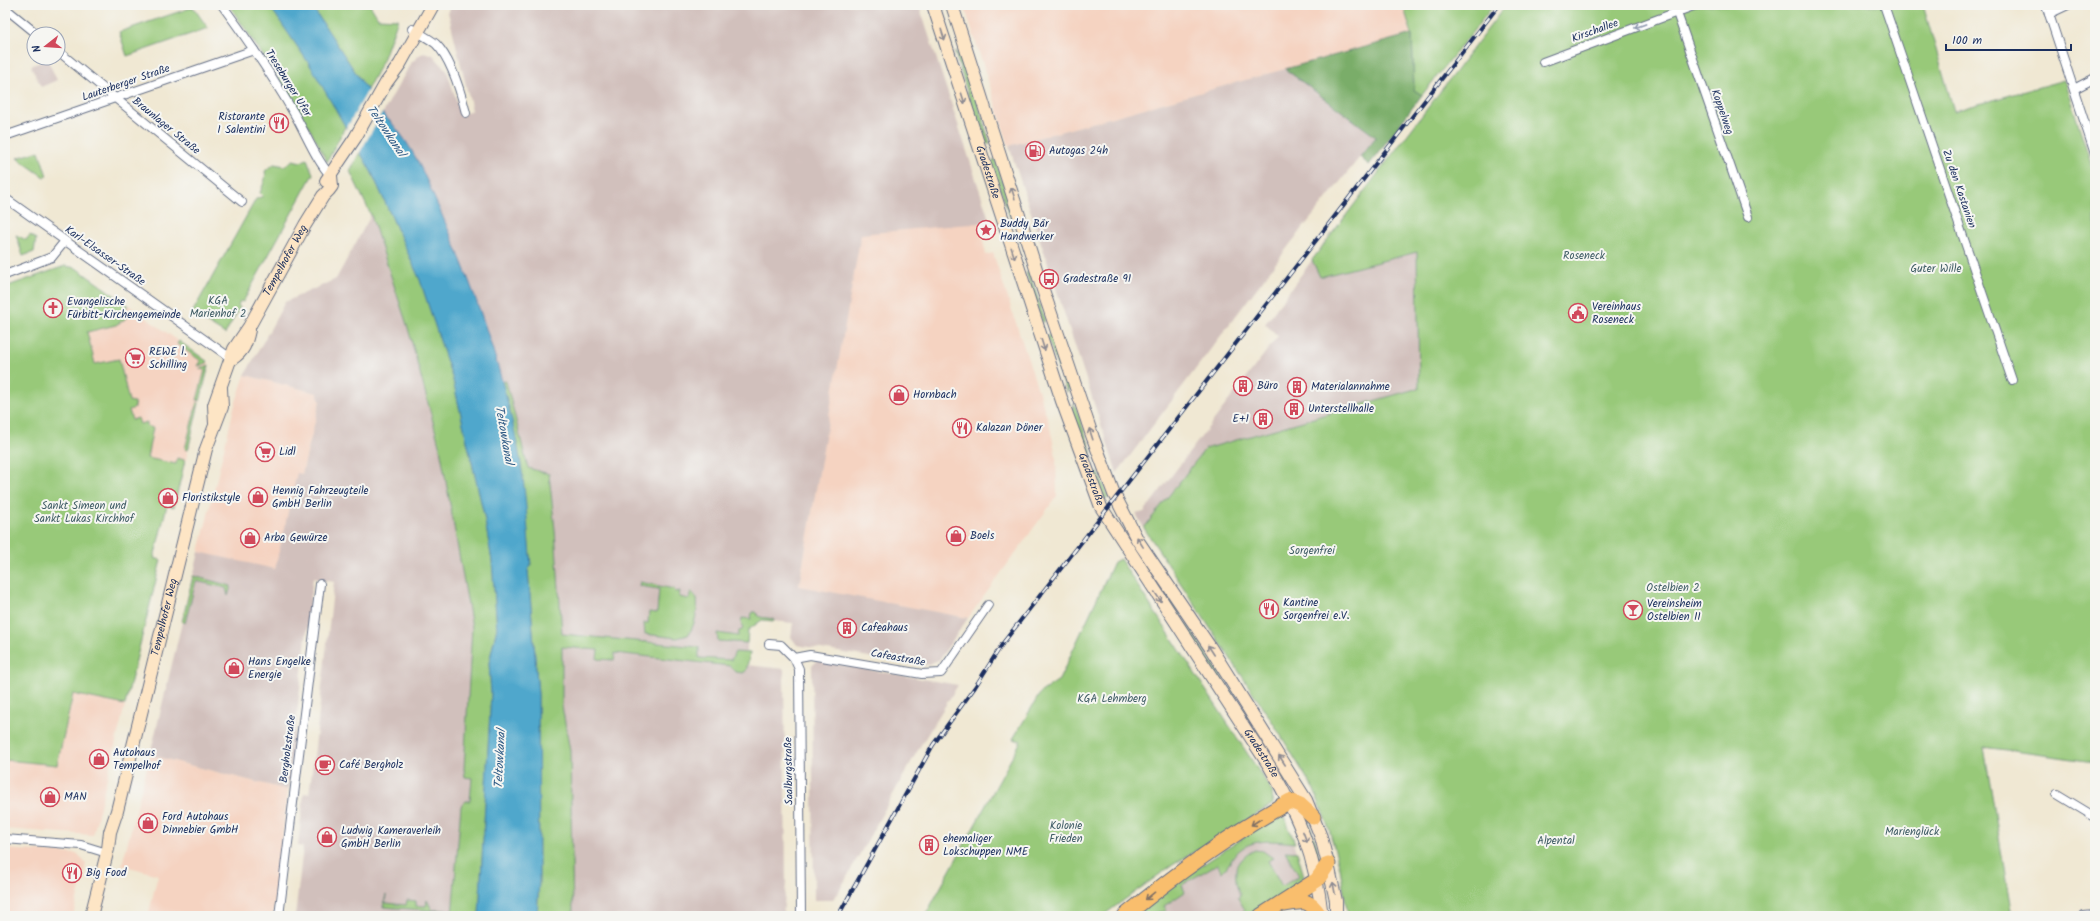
<svg xmlns="http://www.w3.org/2000/svg" width="2100" height="921" viewBox="0 0 2100 921" font-family="Kalam,sans-serif">
  <style>
    .built { fill: #f5d3c1 }
    .industrial { fill: #d1c0bc }
    .green { fill: #98c979; stroke: #5a7c6c }
    .forest { fill: #7aad69; stroke: #4a6e64 }
    .water { fill: #4fa7cc; stroke: #356b95 }
    .pier { fill: #f0e8d3 }
    .lines { fill: none; stroke-linecap: round; stroke-linejoin: round }
    .street-casing { stroke: #667087; stroke-width: 10 }
    .secondary-casing { stroke: #667087; stroke-width: 14 }
    .highway-casing { stroke: #667087; stroke-width: 17 }
    .street { stroke: #fff; stroke-width: 8 }
    .secondary { stroke: #fde5c5; stroke-width: 12 }
    .highway { stroke: #f9be6d; stroke-width: 15 }
    .rail-casing { stroke: #1b2f5e; stroke-width: 4 }
    .rail { stroke: #f6f6f2; stroke-width: 2.5; stroke-dasharray: 8; stroke-linecap: butt }
    .oneway { stroke: #8d97ae }
    .oneway2 { stroke: #8c8a92 }
    .oneway3 { stroke: #7f6f65 }
    .labels { text-anchor: middle; dominant-baseline: central; stroke-width: 4; stroke-linejoin: round; paint-order: stroke }
    .street-label { font-size: 11px; fill: #1b2f5e; stroke: #f6f6f2 }
    .poi-label { font-size: 11px; fill: #1b2f5e; stroke: #f6f6f2; text-anchor: start }
    .park-label { font-size: 11px; fill: #405d66; stroke: #f6f6f2 }
    .water-label { font-size: 12px; font-style: italic; fill: #2d5984; stroke: #f6f6f2 }
  </style>
  <rect width="100%" height="100%" fill="#f6f6f2"/>
  <filter id="ink" filterUnits="userSpaceOnUse"><feTurbulence type="fractalNoise" baseFrequency=".025" numOctaves="2"/><feDisplacementMap in="SourceGraphic" scale="8" xChannelSelector="R" yChannelSelector="G"/><feConvolveMatrix kernelMatrix="1 2 1 2 8 2 1 2 1" color-interpolation-filters="sRGB"/></filter>
  <filter id="wash" filterUnits="userSpaceOnUse"><feTurbulence type="fractalNoise" baseFrequency=".012" numOctaves="4" result="noise"/><feDisplacementMap in="SourceGraphic" scale="16" xChannelSelector="R" yChannelSelector="G"/><feGaussianBlur stdDeviation="0.9" result="paint"/><feColorMatrix in="noise" values="0 0 0 0 0 0 0 0 0 0 0 0 0 0 0 0 0 1.4 0 .05"/><feComposite in="paint" operator="in"/></filter>
  <g filter="url(#wash)">
    <rect width="100%" height="100%" fill="#f0e8d3"/>
    <g class="built">
      <polygon points="964,5 1403,5 1412,34 1009,146"/>
      <polygon points="972,190 986,255 993,253 1049,423 1056,456 1057,496 968,618 799,587 853,274 749,276"/>
      <polygon points="128,305 209,363 183,471 146,464 131,425 81,369 59,335 122,313"/>
      <polygon points="245,375 317,393 320,401 302,474 297,474 275,570 199,552 234,408"/>
      <polygon points="73,694 125,705 93,835 5,829 5,760 57,765"/>
      <polygon points="150,755 288,790 273,916 148,916 158,875 122,865"/>
      <polygon points="5,849 78,854 86,864 73,916 5,916"/>
    </g>
    <g class="industrial">
      <polygon points="452,5 919,5 990,222 861,234 799,586 968,618 939,660 923,666 797,645 791,637 793,623 762,620 748,630 746,665 784,669 786,883 783,916 295,916 303,847 298,846 304,793 309,794 314,756 334,582 313,578 288,790 150,755 199,552 275,569 297,473 302,474 320,401 317,393 245,375 285,302 336,279 371,215 350,171 411,63 421,54 427,53 433,55 447,71 461,115 472,110 448,12"/>
      <polygon points="47,59 57,80 41,87 31,66"/>
      <polygon points="1285,69 1376,137 1291,243 1117,473 1009,146"/>
      <polygon points="1417,252 1420,388 1205,449 1144,528 1136,514 1144,512 1278,336 1265,324 1312,260 1320,277"/>
      <polygon points="817,661 958,685 919,748 838,893 832,900 814,900 812,666"/>
      <polygon points="1285,818 1304,876 1248,916 1133,916"/>
    </g>
    <g class="green">
      <polygon points="229,5 269,5 310,65 346,125 327,162 315,138 293,100"/>
      <polygon points="311,5 370,5 378,18 398,19 383,60 367,90"/>
      <polygon points="1403,5 1494,5 1422,95 1414,90 1412,34"/>
      <polygon points="1506,5 1923,5 1954,111 2064,80 2095,175 2095,762 1984,747 2012,916 1348,916 1340,868 1329,829 1314,790 1275,726 1144,528 1205,449 1419,388 1417,252 1320,277 1312,260"/>
      <polygon points="193,7 208,28 127,56 119,32"/>
      <polygon points="956,51 969,74 990,143 988,144 983,142 955,53"/>
      <polygon points="39,151 47,176 44,177 17,158"/>
      <polygon points="360,152 372,173 420,280 453,380 484,515 492,561 497,628 489,663 491,693 479,916 452,916 461,806 466,801 470,801 472,778 465,777 464,769 472,627 440,448 408,328 371,215 350,171"/>
      <path d="M307 159 313 174 243 302 240 301 238 305 240 307 225 334 192 313 256 199 263 196 260 193C262 186 267 179 265 171L274 164 285 166 293 160 301 162Z"/>
      <polygon points="995,159 1015,219 1012,222 991,164"/>
      <polygon points="16,235 26,240 30,235 36,239 34,252 23,256"/>
      <polygon points="65,266 76,268 128,305 122,313 128,317 116,325 87,332 95,364 119,359 129,401 134,402 135,408 129,410 132,420 138,418 140,424 147,422 147,426 153,428 147,458 176,464 177,458 185,460 174,507 167,505 154,558 161,560 125,705 73,694 57,765 5,760 5,287"/>
      <polygon points="1029,272 1045,320 1044,322 1042,322 1026,273"/>
      <polygon points="1051,333 1070,387 1067,392 1047,337"/>
      <polygon points="179,341 208,362 207,363 198,366 201,361 177,344"/>
      <polygon points="209,365 200,401 197,400 205,370 199,369"/>
      <polygon points="506,381 528,468 549,474 555,530 562,634 699,647 699,658 731,660 735,652 750,653 746,671 743,673 735,672 730,666 615,653 614,660 597,659 598,650 562,647 562,706 570,751 573,916 537,916 539,880 538,694 528,570 531,565 520,463 502,382"/>
      <polygon points="197,402 199,403 188,450 185,449"/>
      <polygon points="1074,404 1076,407 1091,451 1090,460 1088,460 1071,411"/>
      <polygon points="1096,473 1099,473 1109,497 1104,499 1094,477"/>
      <polygon points="1133,543 1271,751 1291,785 1288,787 1268,753 1133,550 1132,544"/>
      <polygon points="1120,559 1272,791 1273,804 1171,866 1102,916 925,916 1021,741 1013,739 1041,692 1059,680 1114,562"/>
      <polygon points="193,576 231,586 228,596 226,588 196,581 185,623 182,622"/>
      <path d="M640 582 674 589 675 592 680 591 679 597 689 599 691 591C693 594 696 596 697 599 699 608 694 628 688 635L677 638 645 634 644 623H648L649 612 657 613 659 589 639 586Z"/>
      <polygon points="752,612 755,612 760,617 774,619 774,621 762,620 748,630 747,643 718,641 717,633 738,636 739,631 742,630 743,627 741,623 742,618 751,619"/>
      <path d="M1278 815 1285 818 1295 843C1275 841 1249 837 1235 855 1230 861 1228 867 1222 872L1217 864 1182 885 1185 892 1164 906 1167 911C1154 912 1146 916 1133 916L1169 887Z"/>
      <polygon points="1304,817 1307,819 1316,844 1319,860 1314,852"/>
      <path d="M1255 850 1263 851 1273 858 1268 861 1282 886 1299 876 1285 851 1297 852 1304 876 1297 888 1248 916H1236L1245 910 1238 898 1240 895C1232 876 1234 860 1255 850Z"/>
      <polygon points="386,895 385,903 406,905 407,900 416,901 416,906 426,906 427,900 432,910 451,910 451,912 383,907"/>
    </g>
    <polygon class="forest" points="1412,34 1414,90 1422,95 1369,165 1360,157 1376,137 1285,69"/>
    <path class="water" d="M269 5H311L383 114C414 144 425 177 442 215 475 290 502 368 518 448 526 486 527 527 531 566L528 570 538 694 539 880 537 916H479L491 693 489 663 497 628 492 561 484 515 453 380 420 280 372 173 310 65Z"/>
    <polygon class="pier" points="369,88 383,112 359,154 346,129"/>
  </g>
  <g filter="url(#ink)">
    <g class="lines">
      <g class="street-casing">
        <g id="street">
          <path d="M222 5C248 40 273 77 295 115 306 134 317 162 331 176"/>
          <polyline points="1884,5 2012,380"/>
          <polyline points="2046,5 2095,154"/>
          <polyline points="5,8 37,34"/>
          <polyline points="1677,13 1748,217"/>
          <polyline points="2049,14 2068,5"/>
          <path d="M412 29C420 34 429 38 436 44 451 59 461 93 466 113"/>
          <polyline points="58,51 242,202"/>
          <polyline points="1543,62 1696,5"/>
          <polyline points="2074,89 2095,78"/>
          <polyline points="5,136 254,50"/>
          <polyline points="5,198 232,359"/>
          <polyline points="5,275 52,257 65,241"/>
          <polyline points="769,644 781,645 794,658 799,669 801,916"/>
          <polyline points="794,658 810,655 922,674 941,673 988,605"/>
          <polyline points="2057,794 2095,817"/>
          <polyline points="5,839 81,845 107,853"/>
          <polyline points="279,916 320,584"/>
          <polyline points="2084,916 2095,915"/>
        </g>
      </g>
      <g class="secondary-casing">
        <g id="secondary">
          <path id="s1" d="M933 5 1062 401 1101 507 1270 767C1300 820 1315 854 1322 916"/>
          <polyline points="952,5 1037,272 1093,438 1114,494 1138,541 1210,647 1306,800 1321,837 1328,864 1336,901 1336,916"/>
          <polyline points="326,181 355,138 386,83 400,64 433,5"/>
          <path d="M232 359C244 351 246 344 249 330"/>
          <path id="s2" d="M215 424 214 405 234 349 249 327 305 225 323 196 329 190 332 186 331 176"/>
          <path id="s3" d="M91 916 108 849 110 832 117 811 206 449 222 407 221 388"/>
        </g>
      </g>
      <g class="highway-casing">
        <g id="highway">
          <path d="M1285 904C1304 900 1309 899 1320 916"/>
          <path d="M1125 916C1176 874 1231 834 1290 801L1300 805 1313 817"/>
          <polyline points="1261,916 1317,880 1328,864"/>
        </g>
      </g>
      <use href="#street" class="street"/>
      <use href="#secondary" class="secondary"/>
      <use href="#highway" class="highway"/>
      <g class="rail-casing">
        <polyline id="rail" points="838,916 933,745 975,687 1003,643 1499,5"/>
      </g>
      <use href="#rail" class="rail"/>
    </g>
    <defs><path id="oneway-shaft" d="M-6 0H5M1.5-3L5.5 0L1.5 3" fill="none" stroke-width="1.6" stroke-linecap="round" stroke-linejoin="round"/></defs>
    <use class="oneway" href="#oneway-shaft" transform="translate(1640 26) rotate(160)"/>
    <g class="oneway2">
      <use href="#oneway-shaft" transform="translate(943 35) rotate(72)"/>
      <use href="#oneway-shaft" transform="translate(963 98) rotate(72)"/>
      <use href="#oneway-shaft" transform="translate(1013 193) rotate(-108)"/>
      <use href="#oneway-shaft" transform="translate(1013 253) rotate(72)"/>
      <use href="#oneway-shaft" transform="translate(1043 345) rotate(72)"/>
      <use href="#oneway-shaft" transform="translate(1091 434) rotate(-108)"/>
      <use href="#oneway-shaft" transform="translate(1140 542) rotate(-122)"/>
      <use href="#oneway-shaft" transform="translate(1158 597) rotate(56)"/>
      <use href="#oneway-shaft" transform="translate(1211 650) rotate(-123)"/>
      <use href="#oneway-shaft" transform="translate(1282 760) rotate(-123)"/>
      <use href="#oneway-shaft" transform="translate(1305 837) rotate(69)"/>
      <use href="#oneway-shaft" transform="translate(1334 888) rotate(-101)"/>
    </g>
    <g class="oneway3">
      <use href="#oneway-shaft" transform="translate(1256 822) rotate(147)"/>
      <use href="#oneway-shaft" transform="translate(1150 896) rotate(141)"/>
    </g>
  </g>
  <defs>
    <g id="restaurant-ring" transform="scale(1)"><circle r="9.5" fill="#f6f6f2" stroke="#d1495b" stroke-width="1.5"/><path d="M-5-6h1v4h1v-4h1v4h1v-4h1v5L-1.5 .5V6h-2V.5L-5-1ZM5-6V6H3V1.5H1.5Q1.5-4 5-6Z" fill="#d1495b"/></g>
    <g id="fuel-ring" transform="scale(1)"><circle r="9.5" fill="#f6f6f2" stroke="#d1495b" stroke-width="1.5"/><path d="M-5.5-6h7V0h2V4h1.3V-2.5L3-4.5l.8-.8L6-3V5H2.5V1h-1V6h-7ZM-4.2-4.7v3.2H.2V-4.7Z" fill="#d1495b"/></g>
    <g id="sight-ring" transform="scale(1)"><circle r="9.5" fill="#f6f6f2" stroke="#d1495b" stroke-width="1.5"/><path d="M0-6L1.8-2.2L6-1.7L2.9 1.2L3.7 5.4L0 3.3L-3.7 5.4L-2.9 1.2L-6-1.7L-1.8-2.2Z" fill="#d1495b"/></g>
    <g id="bus-ring" transform="scale(1)"><circle r="9.5" fill="#f6f6f2" stroke="#d1495b" stroke-width="1.5"/><path d="M-5-6H5V4H4V6H2V4H-2V6H-4V4H-5ZM-3.5-4V0h7V-4ZM-3.5 1.2v1.5H-2V1.2ZM2 1.2v1.5H3.5V1.2Z" fill="#d1495b"/></g>
    <g id="church-ring" transform="scale(1)"><circle r="9.5" fill="#f6f6f2" stroke="#d1495b" stroke-width="1.5"/><path d="M-1.2-6h2.4v3.5h3.3v2.4h-3.3V6h-2.4V-.1h-3.3v-2.4h3.3Z" fill="#d1495b"/></g>
    <g id="civic-ring" transform="scale(1)"><circle r="9.5" fill="#f6f6f2" stroke="#d1495b" stroke-width="1.5"/><path d="M-.6-6.5H3V-4.5H.6V-3L4-1V1h2V6H-6V1h2V-1L-.6-3ZM-1.2 2.5V6h2.4V2.5Z" fill="#d1495b"/></g>
    <g id="supermarket-ring" transform="scale(1)"><circle r="9.5" fill="#f6f6f2" stroke="#d1495b" stroke-width="1.5"/><path d="M-6-5.5h2.5l.6 2H6L4.5 2H-2.5L-4.4-4H-6ZM-1.5 3.2a1.3 1.3 0 1 0 .1 0ZM3 3.2a1.3 1.3 0 1 0 .1 0Z" fill="#d1495b"/></g>
    <g id="building-ring" transform="scale(1)"><circle r="9.5" fill="#f6f6f2" stroke="#d1495b" stroke-width="1.5"/><path d="M-4-6H4V6H1V3H-1V6H-4ZM-2.5-4.3h1.7v1.8h-1.7ZM.8-4.3h1.7v1.8H.8ZM-2.5-1h1.7V.8h-1.7ZM.8-1h1.7V.8H.8Z" fill="#d1495b"/></g>
    <g id="shop-ring" transform="scale(1)"><circle r="9.5" fill="#f6f6f2" stroke="#d1495b" stroke-width="1.5"/><path d="M-5-2.5h2.3a2.7 3.5 0 0 1 5.4 0H5L5.5 6h-11ZM-1.5-2.5h3a1.5 2.3 0 0 0-3 0Z" fill="#d1495b"/></g>
    <g id="bar-ring" transform="scale(1)"><circle r="9.5" fill="#f6f6f2" stroke="#d1495b" stroke-width="1.5"/><path d="M-6-5H6L.8 .8V4.5H3.5V6h-7V4.5H-.8V.8Z" fill="#d1495b"/></g>
    <g id="cafe-ring" transform="scale(1)"><circle r="9.5" fill="#f6f6f2" stroke="#d1495b" stroke-width="1.5"/><path d="M-5.5-4.5H6V0H3Q3 3.5 0 3.5H-2.5Q-5.5 3.5-5.5 0ZM3-3.2v2h1.7v-2ZM-6 4.5H4V6H-6Z" fill="#d1495b"/></g>
  </defs>
  <g fill-rule="evenodd">
    <use href="#restaurant-ring" x="279" y="123"/>
    <use href="#fuel-ring" x="1035" y="151"/>
    <use href="#sight-ring" x="986" y="230"/>
    <use href="#bus-ring" x="1049" y="279"/>
    <use href="#church-ring" x="53" y="308"/>
    <use href="#civic-ring" x="1578" y="313"/>
    <use href="#supermarket-ring" x="135" y="358"/>
    <use href="#building-ring" x="1243" y="386"/>
    <use href="#building-ring" x="1297" y="387"/>
    <use href="#shop-ring" x="899" y="395"/>
    <use href="#building-ring" x="1294" y="409"/>
    <use href="#building-ring" x="1263" y="419"/>
    <use href="#restaurant-ring" x="962" y="428"/>
    <use href="#supermarket-ring" x="265" y="452"/>
    <use href="#shop-ring" x="258" y="497"/>
    <use href="#shop-ring" x="168" y="498"/>
    <use href="#shop-ring" x="956" y="536"/>
    <use href="#shop-ring" x="250" y="538"/>
    <use href="#restaurant-ring" x="1269" y="609"/>
    <use href="#bar-ring" x="1633" y="610"/>
    <use href="#building-ring" x="847" y="628"/>
    <use href="#shop-ring" x="234" y="668"/>
    <use href="#shop-ring" x="99" y="759"/>
    <use href="#cafe-ring" x="325" y="765"/>
    <use href="#shop-ring" x="50" y="797"/>
    <use href="#shop-ring" x="148" y="823"/>
    <use href="#shop-ring" x="327" y="837"/>
    <use href="#building-ring" x="929" y="845"/>
    <use href="#restaurant-ring" x="72" y="873"/>
  </g>
  <g class="labels">
    <g class="street-label">
      <text transform="translate(1595 31) rotate(-20)">Kirschallee</text>
      <text transform="translate(126 83) rotate(-19)">Lauterberger Straße</text>
      <text transform="translate(288 83) rotate(58)">Treseburger Ufer</text>
      <text transform="translate(1722 112) rotate(71)">Koppelweg</text>
      <text transform="translate(166 126) rotate(39)">Braunlager Straße</text>
      <text stroke="none"><textPath href="#s1" startOffset="176">Gradestraße</textPath></text>
      <text transform="translate(1959 189) rotate(71)">Zu den Kastanien</text>
      <text transform="translate(105 256) rotate(35)">Karl-Elsasser-Straße</text>
      <text stroke="none"><textPath href="#s2" startOffset="181">Tempelhofer Weg</textPath></text>
      <text stroke="none"><textPath href="#s1" startOffset="500">Gradestraße</textPath></text>
      <text stroke="none"><textPath href="#s3" startOffset="308">Tempelhofer Weg</textPath></text>
      <text transform="translate(898 658) rotate(10)">Cafeastraße</text>
      <text transform="translate(288 749) rotate(-83)">Bergholzstraße</text>
      <text stroke="none"><textPath href="#s1" startOffset="823">Gradestraße</textPath></text>
      <text transform="translate(789 771) rotate(-91)">Saalburgstraße</text>
    </g>
    <g class="poi-label">
      <text x="265" y="117" text-anchor="end">Ristorante<tspan x="265" dy="13">I Salentini</tspan></text>
      <text x="1049" y="151">Autogas 24h</text>
      <text x="1000" y="224">Buddy Bär<tspan x="1000" dy="13">Handwerker</tspan></text>
      <text x="1063" y="279">Gradestraße 91</text>
      <text x="67" y="302">Evangelische<tspan x="67" dy="13">Fürbitt-Kirchengemeinde</tspan></text>
      <text x="1592" y="307">Vereinhaus<tspan x="1592" dy="13">Roseneck</tspan></text>
      <text x="149" y="352">REWE l.<tspan x="149" dy="13">Schilling</tspan></text>
      <text x="1257" y="386">Büro</text>
      <text x="1311" y="387">Materialannahme</text>
      <text x="913" y="395">Hornbach</text>
      <text x="1308" y="409">Unterstellhalle</text>
      <text x="1249" y="419" text-anchor="end">E+1</text>
      <text x="976" y="428">Kalazan Döner</text>
      <text x="279" y="452">Lidl</text>
      <text x="272" y="491">Hennig Fahrzeugteile<tspan x="272" dy="13">GmbH Berlin</tspan></text>
      <text x="182" y="498">Floristikstyle</text>
      <text x="970" y="536">Boels</text>
      <text x="264" y="538">Arba Gewürze</text>
      <text x="1283" y="603">Kantine<tspan x="1283" dy="13">Sorgenfrei e.V.</tspan></text>
      <text x="1647" y="604">Vereinsheim<tspan x="1647" dy="13">Ostelbien II</tspan></text>
      <text x="861" y="628">Cafeahaus</text>
      <text x="248" y="662">Hans Engelke<tspan x="248" dy="13">Energie</tspan></text>
      <text x="113" y="753">Autohaus<tspan x="113" dy="13">Tempelhof</tspan></text>
      <text x="339" y="765">Café Bergholz</text>
      <text x="64" y="797">MAN</text>
      <text x="162" y="817">Ford Autohaus<tspan x="162" dy="13">Dinnebier GmbH</tspan></text>
      <text x="341" y="831">Ludwig Kameraverleih<tspan x="341" dy="13">GmbH Berlin</tspan></text>
      <text x="943" y="839">ehemaliger<tspan x="943" dy="13">Lokschuppen NME</tspan></text>
      <text x="86" y="873">Big Food</text>
    </g>
    <g class="park-label">
      <text x="1584" y="256">Roseneck</text>
      <text x="1936" y="269">Guter Wille</text>
      <text x="218" y="301">KGA<tspan x="218" dy="13">Marienhof 2</tspan></text>
      <text x="84" y="506">Sankt Simeon und<tspan x="84" dy="13">Sankt Lukas Kirchhof</tspan></text>
      <text x="1312" y="551">Sorgenfrei</text>
      <text x="1673" y="588">Ostelbien 2</text>
      <text x="1112" y="699">KGA Lehmberg</text>
      <text x="1066" y="826">Kolonie<tspan x="1066" dy="13">Frieden</tspan></text>
      <text x="1912" y="832">Marienglück</text>
      <text x="1556" y="841">Alpental</text>
    </g>
    <g class="water-label">
      <text transform="translate(386 131) rotate(56)">Teltowkanal</text>
      <text transform="translate(504 435) rotate(80)">Teltowkanal</text>
      <text transform="translate(500 759) rotate(-87)">Teltowkanal</text>
    </g>
  </g>
  <rect width="2100" height="921" fill="none" stroke="#f6f6f2" stroke-width="20"/>
  <g transform="translate(46 46) rotate(253)"><circle r="19" fill="#f6f6f2" stroke="#9ea6b7"/>
  <path d="M0-3L7 15L0 10L-7 15Z" fill="#d1495b"/>
  <text y="-6" font-size="11" font-weight="bold" text-anchor="middle" fill="#1b2f5e">N</text>
  </g>
  <path d="M1946 44v6h125v-6" fill="none" stroke="#1b2f5e" stroke-width="2"/>
  <text x="1952" y="44" font-size="12" fill="#1b2f5e" stroke="#f6f6f2" stroke-width="3" paint-order="stroke">100 m</text>
</svg>
